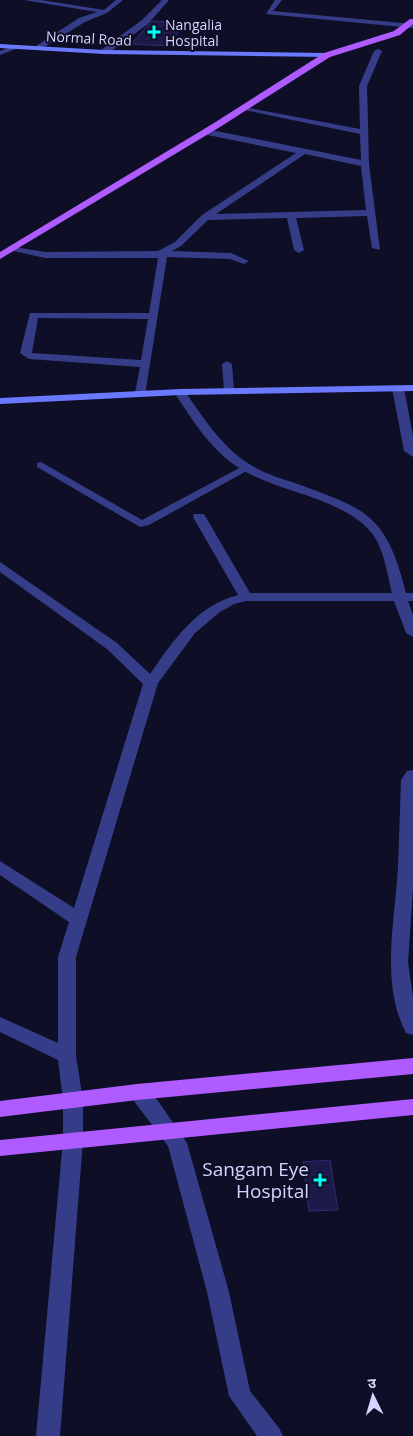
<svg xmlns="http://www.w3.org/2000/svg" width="413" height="1436" viewBox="0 0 413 1436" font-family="'Open Sans','Noto Sans Devanagari',sans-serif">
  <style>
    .building { fill: #1d1949; stroke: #302a76 }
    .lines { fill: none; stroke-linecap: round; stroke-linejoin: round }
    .lane { fill: #363d88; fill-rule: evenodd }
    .street { fill: #363d88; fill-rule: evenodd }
    .secondary { fill: #6b79ff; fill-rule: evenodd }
    .primary { fill: #ae5bff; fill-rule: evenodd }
    .poi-dot { fill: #00fffa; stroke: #0f0e27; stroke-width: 2 }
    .labels { text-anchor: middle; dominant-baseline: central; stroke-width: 4; stroke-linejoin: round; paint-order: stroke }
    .far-poi-label { font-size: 14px; fill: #d4d4ff; stroke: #0f0e27; text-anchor: start }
    .far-street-label { font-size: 14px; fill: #d4d4ff; stroke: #0f0e27 }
    .near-poi-label { font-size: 19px; fill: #d4d4ff; stroke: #0f0e27; text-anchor: end }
  </style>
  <rect width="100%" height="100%" fill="#0f0e27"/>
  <g class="building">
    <polygon points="152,21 186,23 168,46 131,44"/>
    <polygon points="330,1160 338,1210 309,1211 303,1162"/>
  </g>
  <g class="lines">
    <g class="lane">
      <polygon points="16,45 18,48 0,55 0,51"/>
      <polygon points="227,361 232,364 234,391 229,394 224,391 222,364"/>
      <polygon points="41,462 142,520 243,466 247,465 252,468 149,525 140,527 37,467 37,463"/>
    </g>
    <g class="street">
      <polygon points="24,0 41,0 104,10 116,0 123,0 107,13 85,22 39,50 35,48 36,46 79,18 97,12"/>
      <polygon points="162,0 169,0 148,24 107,54 101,54 101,50 142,20"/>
      <polygon points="275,0 282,0 273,11 413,24 413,28 266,14"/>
      <path d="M378 49 382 51 367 86 369 164 380 250 372 248 367 216 296 218 304 250 299 253 294 250 287 218 208 220 181 246 172 251 231 253 249 261 244 264 230 259 167 257 145 395 141 396 135 393 140 367 29 359 20 353 30 313H149L158 258H45L9 250V246L45 252 158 251 175 242 202 215 296 153 203 134V130L206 129 361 160 360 134 240 109 244 107 360 129 359 86 374 51ZM305 154 361 166 366 210 216 214ZM38 318 148 319 141 360 32 353Z"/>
      <polygon points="398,385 404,388 413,436 413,457 404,451 392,388"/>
      <path d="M180 389 184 390C203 417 220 445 249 464 263 473 279 478 295 483 368 510 386 514 406 593H413V601H408L413 615V637L406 633 394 601H246L234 604 220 612 195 633 158 683 76 957V1056L83 1100V1140L60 1436H36L63 1140V1100L58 1060 0 1032V1017L58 1043V957L69 922 0 875V861L74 908 143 684 107 649 0 572V562L117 643 150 674C174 640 196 606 238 595L193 517 194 514H204L250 593H392C387 573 384 548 371 532 341 497 279 493 241 469 211 451 193 421 174 392Z"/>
      <path d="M413 770V888L408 963 413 997V1035L406 1033C380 983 395 922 398 868 399 839 400 809 401 780L407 771Z"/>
      <polygon points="137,1084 144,1086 158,1101 187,1143 229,1292 250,1391 279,1428 283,1436 257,1436 229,1396 207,1292 168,1146 127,1092 130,1086"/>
    </g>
    <g class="secondary">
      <polygon points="0,44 104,50 327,53 331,55 327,57 104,54 0,48"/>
      <polygon points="413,385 413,391 180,395 0,404 0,398 180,389"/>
    </g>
    <g class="primary">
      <polygon points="410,19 413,19 413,24 400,35 330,57 220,127 0,259 0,252 214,123 324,53 394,31"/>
      <polygon points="413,1058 413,1074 137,1100 0,1117 0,1101 137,1084"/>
      <polygon points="413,1099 413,1115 0,1156 0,1140"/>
    </g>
  </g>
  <g class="poi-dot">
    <path d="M151.5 24.5h5v5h5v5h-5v5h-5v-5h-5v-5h5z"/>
    <path d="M317.5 1172.5h5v5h5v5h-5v5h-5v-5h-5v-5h5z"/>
  </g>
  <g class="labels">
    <g class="far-poi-label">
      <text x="165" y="24">Nangalia<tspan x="165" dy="16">Hospital</tspan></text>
    </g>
    <g class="far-street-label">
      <text transform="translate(89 38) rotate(3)">Normal Road</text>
    </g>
    <g class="near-poi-label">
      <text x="309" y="1169">Sangam Eye<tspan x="309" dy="22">Hospital</tspan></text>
    </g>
  </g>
  <g transform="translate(373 1396) rotate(355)" stroke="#0f0e27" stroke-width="4" paint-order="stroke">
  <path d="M0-4L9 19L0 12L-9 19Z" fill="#d4d4ff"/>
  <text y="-8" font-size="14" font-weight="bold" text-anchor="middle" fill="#d4d4ff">उ</text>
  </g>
</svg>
